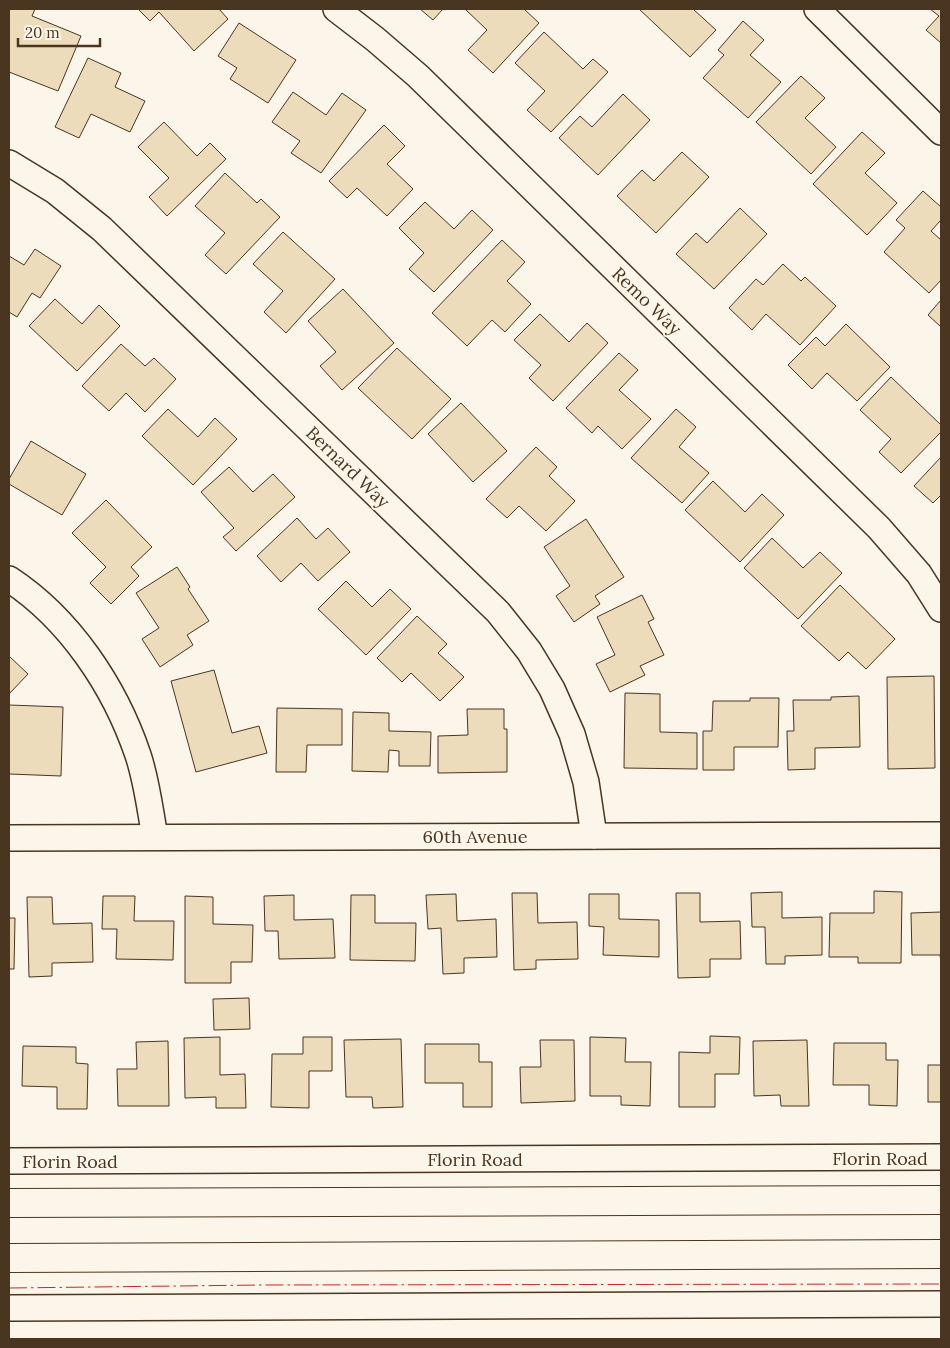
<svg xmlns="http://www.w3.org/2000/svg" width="950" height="1348" viewBox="0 0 950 1348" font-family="Lora,serif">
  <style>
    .building { fill: #ecdcbc; stroke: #4a3520 }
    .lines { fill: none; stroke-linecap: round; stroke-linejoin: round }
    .street-casing { stroke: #4a3520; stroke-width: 28 }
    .primary-casing { stroke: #4a3520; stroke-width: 30 }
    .street { stroke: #fbf6e9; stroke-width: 25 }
    .primary { stroke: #fbf6e9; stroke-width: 28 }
    .power { stroke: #c62828; stroke-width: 1; stroke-dasharray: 18 4 2.5 4; stroke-linecap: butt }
    .labels { text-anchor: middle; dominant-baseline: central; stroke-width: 4; stroke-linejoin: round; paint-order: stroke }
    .street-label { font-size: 18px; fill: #4a3520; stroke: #fbf6e9 }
  </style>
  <rect width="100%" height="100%" fill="#fbf6e9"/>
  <g class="building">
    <polygon points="9,9 35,9 32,16 81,36 58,91 9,72"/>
    <polygon points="138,9 219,9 228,19 194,51 159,12 150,21"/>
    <polygon points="420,9 443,9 433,20"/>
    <polygon points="465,9 524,9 539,23 493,73 468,50 487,30"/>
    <polygon points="639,9 693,9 716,30 690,57"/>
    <polygon points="930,9 941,9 941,43 926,30 939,16"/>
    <polygon points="743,21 764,40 750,55 781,82 748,118 703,78 724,55 718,50"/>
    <polygon points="239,23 296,60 268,103 230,79 237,68 218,56"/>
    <polygon points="544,32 583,69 593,59 608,72 551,132 527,110 545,91 515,63"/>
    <polygon points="88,58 121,73 115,87 145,101 130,132 91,114 79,138 55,127"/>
    <polygon points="801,76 825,98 805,118 836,147 811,174 756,122"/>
    <polygon points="293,92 326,115 342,93 366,110 321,173 291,153 300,141 272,122"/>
    <polygon points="623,94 650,120 598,175 559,138 580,116 592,127"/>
    <polygon points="164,122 197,156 210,143 226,159 167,216 149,197 169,178 138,147"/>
    <polygon points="384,125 405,146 387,164 413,189 387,216 357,188 347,198 329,181"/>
    <polygon points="862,132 885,153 865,173 897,203 867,235 813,184"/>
    <polygon points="682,152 709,177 656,233 617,196 642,170 654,181"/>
    <polygon points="225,173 257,203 261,199 280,217 226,274 205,255 225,233 195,206"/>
    <polygon points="923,191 941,207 941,220 931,231 941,240 941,280 929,293 884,252 905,228 896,220"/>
    <polygon points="425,202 454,229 472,210 493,230 434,292 409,269 424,253 399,228"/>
    <polygon points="740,208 767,234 714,289 676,254 696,233 707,243"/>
    <polygon points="283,232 335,279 286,333 264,312 283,291 253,264"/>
    <polygon points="502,240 525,262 507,281 531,304 505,332 492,320 467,346 432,313"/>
    <polygon points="35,249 61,266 40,298 32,293 17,317 9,312 9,256 24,265"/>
    <polygon points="783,264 801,281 805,277 836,306 800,345 766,314 752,330 729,308 756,279 763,285"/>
    <polygon points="343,289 394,343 342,390 320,366 336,352 308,321"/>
    <polygon points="55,299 82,324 99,305 120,326 77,371 29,326"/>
    <polygon points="941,300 941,327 928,315"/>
    <polygon points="540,314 569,342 587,323 608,343 553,401 529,378 541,365 514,340"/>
    <polygon points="846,324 890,367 857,401 827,373 812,389 788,365 816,337 825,346"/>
    <polygon points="121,344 145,366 154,358 176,379 145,412 126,393 109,411 82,386"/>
    <polygon points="397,348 451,399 412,439 358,388"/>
    <polygon points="619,353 638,370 619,390 651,419 622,449 598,426 592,433 566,408"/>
    <polygon points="891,377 941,425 941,432 901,473 879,452 891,439 860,410"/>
    <polygon points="461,403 507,451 473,482 428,434"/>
    <polygon points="168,409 198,437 215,418 237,439 193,485 142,436"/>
    <polygon points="676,409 696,427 679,447 709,473 682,503 631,458"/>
    <polygon points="31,441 86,474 62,515 9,484 9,479"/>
    <polygon points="536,447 557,467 549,476 575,501 546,531 519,506 507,518 486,499"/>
    <polygon points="941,457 941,495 933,503 914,486"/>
    <polygon points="229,467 253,492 273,474 295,497 236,551 223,537 234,528 201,492"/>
    <polygon points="713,481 745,512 762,494 784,515 740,562 685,510"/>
    <polygon points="106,500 152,547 131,567 139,576 111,604 90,583 106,567 72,533"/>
    <polygon points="297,518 316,539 328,528 350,552 318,581 301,563 281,582 257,556"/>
    <polygon points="586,519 624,577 595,596 600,604 574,622 556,596 570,586 544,547"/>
    <polygon points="772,538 803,568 820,552 842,573 798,619 744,568"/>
    <polygon points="177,567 190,587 188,589 209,621 187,635 193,645 160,667 142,639 159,628 136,593"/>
    <polygon points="346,581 372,607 390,589 411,609 366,655 318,609"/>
    <polygon points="840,585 895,639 866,669 848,652 839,661 801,626"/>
    <polygon points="642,595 654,619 648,622 664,655 640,666 645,675 610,692 596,664 615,655 597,617"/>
    <polygon points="417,616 447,644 438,653 464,677 440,701 411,673 402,682 377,658"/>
    <polygon points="9,656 28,674 9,694"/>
    <polygon points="214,670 232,733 259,726 267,753 196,772 171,681"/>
    <polygon points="934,676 935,768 888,769 887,677"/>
    <polygon points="625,693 660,694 660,732 697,733 697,769 624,768"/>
    <polygon points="859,696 860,747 815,748 815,769 788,770 787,731 794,731 793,700 831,700 831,697"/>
    <polygon points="750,698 779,698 778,747 734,747 734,770 703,770 703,731 712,731 713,701 750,701"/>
    <polygon points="9,705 63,707 61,776 9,774"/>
    <polygon points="277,708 342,709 342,745 307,745 306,772 276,772"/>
    <polygon points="467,709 504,709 504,729 507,729 507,772 438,773 438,736 468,735"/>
    <polygon points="353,712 389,713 389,731 431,732 430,766 399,766 399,751 389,750 388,772 352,771"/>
    <polygon points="874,891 902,892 901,963 858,963 858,957 829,957 830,913 874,913"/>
    <polygon points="782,892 782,918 822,917 822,955 785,956 785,964 766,964 765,927 752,927 751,893"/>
    <polygon points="512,893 537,893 538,923 577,922 578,959 536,960 536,969 514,970"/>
    <polygon points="676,893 700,893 700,922 740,921 741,959 710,959 710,977 678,978"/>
    <polygon points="456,894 457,921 496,919 497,957 464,958 464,973 443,974 441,928 428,929 426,895"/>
    <polygon points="589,894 619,894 619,919 659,920 659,957 603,955 604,927 589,926"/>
    <polygon points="294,895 294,920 333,919 335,958 279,959 278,931 265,931 264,896"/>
    <polygon points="351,895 375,895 375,923 416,923 415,961 350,960"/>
    <polygon points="103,896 135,896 134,921 174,921 173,960 116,959 117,929 102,929"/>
    <polygon points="185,896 213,897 213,924 253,925 252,962 231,962 231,983 185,983"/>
    <polygon points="27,897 52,897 53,924 92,923 93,962 52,963 52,976 29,977"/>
    <polygon points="941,912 941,963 940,955 912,955 911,913"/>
    <polygon points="9,918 15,918 14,969 9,969"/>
    <polygon points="249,998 250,1029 214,1030 213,999"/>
    <polygon points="710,1036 740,1037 739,1074 715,1074 715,1107 679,1107 679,1052 710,1053"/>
    <polygon points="220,1037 220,1075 245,1074 246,1108 216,1108 216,1097 185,1098 184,1038"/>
    <polygon points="303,1037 332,1037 332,1071 309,1071 309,1108 271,1107 272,1054 303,1054"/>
    <polygon points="590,1037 626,1038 625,1062 651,1062 650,1106 621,1105 621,1096 590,1096"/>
    <polygon points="401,1039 403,1107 373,1108 372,1097 346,1097 344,1040"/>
    <polygon points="540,1040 574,1040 575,1101 521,1103 520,1067 541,1067"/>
    <polygon points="807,1040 809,1106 781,1106 780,1095 754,1096 753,1041"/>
    <polygon points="168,1041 169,1106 118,1106 117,1069 137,1069 136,1042"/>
    <polygon points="834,1043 886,1043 886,1060 898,1060 897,1106 869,1105 869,1085 833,1085"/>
    <polygon points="425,1044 479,1044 479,1062 492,1062 492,1107 463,1107 463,1083 425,1083"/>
    <polygon points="23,1046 76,1047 76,1063 88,1064 87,1109 57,1109 57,1087 22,1086"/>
    <rect x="928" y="1065" width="13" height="37"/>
  </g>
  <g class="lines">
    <g class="street-casing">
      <g id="street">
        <polyline points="336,9 375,39 418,76 879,528 919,574 941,609"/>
        <polyline points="817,9 941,132"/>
        <polyline points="9,163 55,191 102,229 498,612 529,651 552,689 572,734 586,782 594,836"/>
        <path d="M9 579C70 619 115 687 138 755 147 782 150 810 155 837"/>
        <polyline points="9,838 941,835"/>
        <polyline points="9,1161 941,1157"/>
        <polyline points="9,1308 941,1304"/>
      </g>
    </g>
    <g class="primary-casing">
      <g id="primary">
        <polyline points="9,1203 941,1200"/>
        <polyline points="9,1258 941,1254"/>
      </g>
    </g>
    <use href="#street" class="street"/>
    <use href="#primary" class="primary"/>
    <polyline class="power" points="9,1288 262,1285 941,1284"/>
  </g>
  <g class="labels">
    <g class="street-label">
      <text transform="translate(647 301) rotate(44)">Remo Way</text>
      <text transform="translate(348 467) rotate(44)">Bernard Way</text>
      <text x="475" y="836">60th Avenue</text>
      <text x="880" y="1158">Florin Road</text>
      <text x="475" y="1159">Florin Road</text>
      <text x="70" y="1161">Florin Road</text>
    </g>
  </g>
  <rect width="950" height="1348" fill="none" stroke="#4a3520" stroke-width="20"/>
  <path d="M18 38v8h82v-8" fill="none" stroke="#4a3520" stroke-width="2.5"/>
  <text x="25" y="38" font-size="15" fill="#4a3520" stroke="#fbf6e9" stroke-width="4" paint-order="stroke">20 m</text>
</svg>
